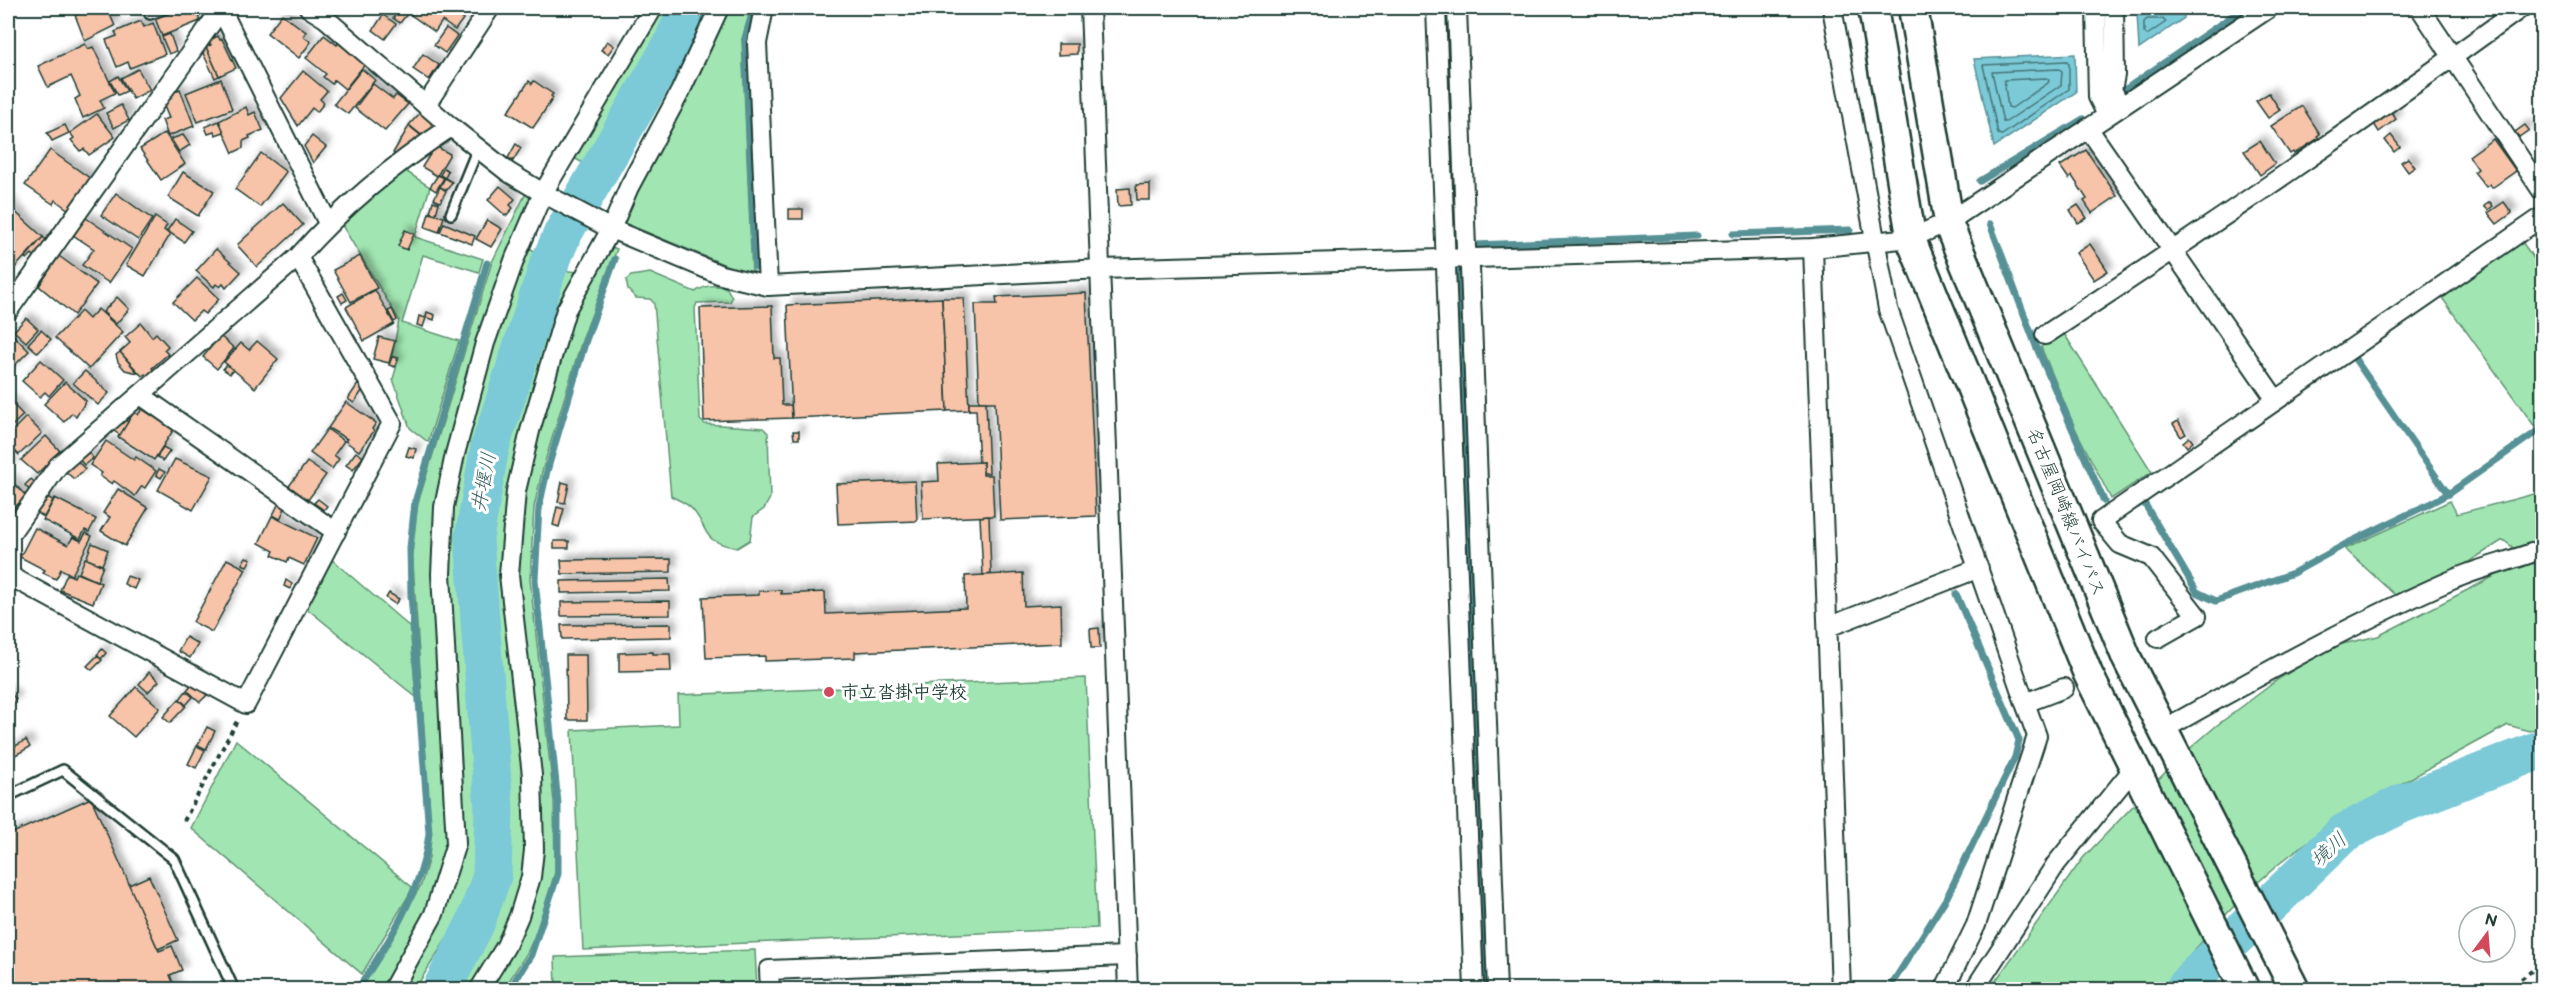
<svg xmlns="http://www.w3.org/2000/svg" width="2550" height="997" viewBox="0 0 2550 997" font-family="'Balsamiq Sans','Klee One',sans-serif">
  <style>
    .green { fill: #a1e6b2; stroke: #609273; stroke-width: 1.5 }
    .water { fill: #7bc9d8; stroke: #569196; stroke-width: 1.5 }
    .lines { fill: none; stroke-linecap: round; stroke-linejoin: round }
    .shore { stroke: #447576; stroke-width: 1.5 }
    .stream { stroke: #569196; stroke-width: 7 }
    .river { stroke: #7bc9d8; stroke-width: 39 }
    .building { fill: #f7c3a9; stroke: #1f3d34; stroke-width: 1.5; filter: url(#shadow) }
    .lane-casing { stroke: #1f3d34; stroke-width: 14 }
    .street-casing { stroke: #1f3d34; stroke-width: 22 }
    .primary-casing { stroke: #1f3d34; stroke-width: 33 }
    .path { stroke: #1f3d34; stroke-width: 4; stroke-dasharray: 4.5 4.5; stroke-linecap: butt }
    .lane { stroke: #fff; stroke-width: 9 }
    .street { stroke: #fff; stroke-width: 18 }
    .primary { stroke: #fff; stroke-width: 28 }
    .poi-dot { fill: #d1495b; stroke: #fff; stroke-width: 2 }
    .labels { text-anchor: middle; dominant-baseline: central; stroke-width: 6; stroke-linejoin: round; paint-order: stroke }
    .street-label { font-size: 18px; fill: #1f3d34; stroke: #fff }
    .poi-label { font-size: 18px; font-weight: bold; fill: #1f3d34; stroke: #fff; text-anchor: start }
    .water-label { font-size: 20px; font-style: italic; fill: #36605d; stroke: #fff }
  </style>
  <defs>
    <filter id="shadow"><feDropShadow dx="5.5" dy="-5.5" stdDeviation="3" flood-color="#0004"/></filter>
  </defs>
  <rect width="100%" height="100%" fill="#fff"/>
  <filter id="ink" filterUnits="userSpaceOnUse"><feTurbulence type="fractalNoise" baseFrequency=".0167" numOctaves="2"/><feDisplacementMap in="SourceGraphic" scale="12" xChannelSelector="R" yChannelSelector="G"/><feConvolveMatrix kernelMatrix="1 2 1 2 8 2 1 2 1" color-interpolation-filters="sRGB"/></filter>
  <g filter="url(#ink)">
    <g class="green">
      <path d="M660 8H681C667 38 651 67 635 96 622 120 609 147 590 167L572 157Z"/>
      <polygon points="727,8 751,8 742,39 752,276 622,222"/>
      <polygon points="401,168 430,187 415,237 483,259 479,272 423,255 402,323 459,341 428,442 410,428 393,379 399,358 392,356 399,320 340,222"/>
      <polygon points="526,193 531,196 522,229 448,455 451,838 432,908 385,989 360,990 421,885 429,857 431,835 412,548 418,503 492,262"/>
      <polygon points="2520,239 2542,270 2542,422 2535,427 2440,295"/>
      <polygon points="609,246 617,249 583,337 543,468 534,507 530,579 554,802 555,872 540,924 527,953 504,989 485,990 536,879 515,580 520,495 570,312"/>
      <polygon points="528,247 542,256 542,263 522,317 482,450 468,522 465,575 480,805 479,859 459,919 415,989 397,990 460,851 448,640 449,510 489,348"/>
      <polygon points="558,270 580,272 510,487 528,818 525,873 513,915 473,989 450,990 473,955 492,912 502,882 507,849 506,798 483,589 481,546 486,505 498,451 539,320"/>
      <path d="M650 273 695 292C706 285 714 284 727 288L732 298 730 302 697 303 695 308 700 420 705 424 763 428 768 433 770 498 764 509 753 517 750 540 737 548C698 540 712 532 692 509 687 503 678 500 671 496L654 303 650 299 636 298 628 290 626 280 631 276Z"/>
      <polygon points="2063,332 2152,472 2111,499 2075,428 2041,347"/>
      <polygon points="2542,492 2542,539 2515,549 2503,540 2464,565 2395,595 2345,549 2450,501 2457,514"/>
      <path d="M2542 555V727L2529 731 2508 725C2439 764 2366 799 2302 846 2248 885 2204 938 2162 989L1989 990 2083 858 2180 757 2216 726 2280 678 2333 646 2378 636 2520 563Z"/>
      <polygon points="330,558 410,627 416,697 305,607"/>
      <polygon points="1086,678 1097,928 583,950 572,730 679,725 678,695"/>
      <polygon points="236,740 413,888 362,974 191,828"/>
      <polygon points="755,950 757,989 556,989 555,957"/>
    </g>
    <g class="water">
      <polygon points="2184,12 2184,18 2139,49 2137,13"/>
      <polygon points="2075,54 2076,92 1994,147 1974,59"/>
    </g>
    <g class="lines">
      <g class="shore">
        <polygon points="2147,19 2163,19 2166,22 2147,35 2144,33 2144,22"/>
        <polygon points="2067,61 2069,64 2069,89 2002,135 1998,134 1983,65"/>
        <polygon points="2059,69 2062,71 2061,85 2006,122 2003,122 1992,72"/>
        <polygon points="2046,78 2049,80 2048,83 2012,108 2008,107 2004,80"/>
      </g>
      <g class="stream">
        <polyline points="754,8 745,39 755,267"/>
        <polyline points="1446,8 1455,244"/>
        <polyline points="2126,89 2244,8"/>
        <polyline points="1980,181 2083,119"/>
        <polyline points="1990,224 2036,346 2104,501"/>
        <polyline points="1733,234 1850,230"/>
        <polyline points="1475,245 1697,236"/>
        <polyline points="1457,273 1485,990"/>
        <polyline points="2355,359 2448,494"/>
        <polyline points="2138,505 2143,501 2197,592 2216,601 2293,573 2344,545 2427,505 2448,494 2542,428"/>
        <polyline points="784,988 784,990"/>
        <path d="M357 990C388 944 423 889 429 833L411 595 410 548 415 502 487 263"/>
        <polyline points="509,990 531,955 558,874 558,803 535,580 539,507 547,471 586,340 615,259"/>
        <polyline points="1888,990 1947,897 2015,757 2019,740 1956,594"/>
      </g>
      <g class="river">
        <polyline points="441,990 475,924 492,876 494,809 474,538 490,447 548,267 563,233 672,45 688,8"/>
        <polyline points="2184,990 2191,980 2344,833 2401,804 2542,749"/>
      </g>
    </g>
    <g class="building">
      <polygon points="94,8 107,8 115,26 85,41 75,15"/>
      <polygon points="136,8 155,8 138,13"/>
      <polygon points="181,8 205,8 207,12 198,16 200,21 162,36 155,18"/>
      <polygon points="416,8 456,8 466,15 455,30 442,21 435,32 411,15"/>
      <rect x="2076" y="8" width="12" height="3"/>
      <polygon points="2542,8 2542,24 2534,13"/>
      <polygon points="399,9 407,14 400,23 393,18"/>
      <polygon points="282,14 306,32 303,36 311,42 299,58 267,33"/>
      <polygon points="383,15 396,24 385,39 373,30"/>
      <polygon points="141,21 144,27 153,23 165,54 130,68 128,62 117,67 106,40 117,36 115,32"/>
      <polygon points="446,28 457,36 445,53 434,45"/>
      <polygon points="170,34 176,51 169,54 162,37"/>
      <polygon points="324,35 337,45 338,43 365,64 345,89 334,80 332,84 323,77 326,74 306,58"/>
      <polygon points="218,36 220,40 222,39 236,68 219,76 206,47 211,45 208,41"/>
      <polygon points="607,41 614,46 608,54 601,50"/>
      <polygon points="85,44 88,49 93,47 115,93 100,100 104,108 83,118 75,99 80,96 71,76 48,87 38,66"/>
      <polygon points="1058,44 1077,44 1077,54 1058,55"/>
      <polygon points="206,47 219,76 215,78 201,49"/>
      <polygon points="423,54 439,65 429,80 413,69"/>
      <polygon points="138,69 150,90 133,99 121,78"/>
      <polygon points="362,69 375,80 348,114 334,104"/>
      <polygon points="303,71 327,91 320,99 324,103 317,112 312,108 298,126 281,98"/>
      <polygon points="118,76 127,91 118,95 110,81"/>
      <polygon points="221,79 232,109 198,122 186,93"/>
      <polygon points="529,81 532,84 534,81 553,94 551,96 553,98 533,128 508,112"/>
      <polygon points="373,84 393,99 396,95 408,104 385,131 355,108"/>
      <polygon points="180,89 194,126 168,136 162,120 169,118 163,104 169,93"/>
      <polygon points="2269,93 2280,110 2268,118 2256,101"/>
      <polygon points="121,105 129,120 114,128 106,113"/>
      <polygon points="2302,106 2320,134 2317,136 2319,138 2294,154 2293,152 2290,154 2271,126"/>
      <polygon points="246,107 249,115 255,112 263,130 249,136 250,138 243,141 243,148 233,153 219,121"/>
      <polygon points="2391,112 2396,119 2379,132 2374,124"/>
      <polygon points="420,113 436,126 425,138 409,125"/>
      <polygon points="97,114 115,137 89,155 84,149 80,151 71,140 74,138 70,133"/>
      <polygon points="219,121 224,132 215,135 214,132 208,134 205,127"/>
      <polygon points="65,125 69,133 52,141 47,133"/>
      <polygon points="2525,125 2529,130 2519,137 2515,132"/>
      <polygon points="409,126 424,138 395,155 393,153"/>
      <polygon points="165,133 185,164 161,180 140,149"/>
      <polygon points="183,135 190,145 179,152 171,139"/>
      <polygon points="2391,135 2400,147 2394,152 2385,140"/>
      <polygon points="312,136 326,147 313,163 304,146"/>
      <polygon points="2493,139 2516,171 2492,188 2490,184 2486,187 2474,172 2478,169 2469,156"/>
      <polygon points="2260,141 2275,164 2260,175 2244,151"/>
      <polygon points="516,144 521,148 513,161 508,158"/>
      <polygon points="437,147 450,154 437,176 422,167 434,148 436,149"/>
      <polygon points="50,150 91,179 69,210 55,200 53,204 25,185"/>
      <polygon points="2086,150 2117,196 2092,213 2084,201 2087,199 2072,176 2069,179 2060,166"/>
      <polygon points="261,153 286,172 260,207 235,189"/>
      <polygon points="2408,158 2415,167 2408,172 2401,162"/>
      <polygon points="444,168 448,171 445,178 440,175"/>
      <polygon points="183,172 214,191 198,216 168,197"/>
      <polygon points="438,175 444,178 436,191 430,187"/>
      <polygon points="445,178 452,182 447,190 440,187"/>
      <polygon points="1150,184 1150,200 1137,200 1136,185"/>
      <polygon points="500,186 515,199 510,205 513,208 506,216 488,200"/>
      <polygon points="440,187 446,191 440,202 434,199"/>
      <polygon points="1130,188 1131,205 1118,206 1117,189"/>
      <polygon points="116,193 152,219 138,240 101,215"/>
      <polygon points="8,201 11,205 10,207 43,237 9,274"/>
      <polygon points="433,201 439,203 436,214 430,212"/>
      <polygon points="2490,202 2493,206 2488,210 2484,206"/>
      <polygon points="2504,202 2512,213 2497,224 2488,213"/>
      <polygon points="283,203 303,225 257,267 237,245"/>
      <polygon points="2078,205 2087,218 2078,223 2070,210"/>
      <rect x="789" y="209" width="14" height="10"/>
      <polygon points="429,213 444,217 439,232 425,227"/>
      <polygon points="155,217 167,225 164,230 170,235 145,276 126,265"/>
      <polygon points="86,218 132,249 109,283 82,265 94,249 73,235"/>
      <polygon points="175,219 192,231 184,242 167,231"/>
      <polygon points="487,220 502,229 491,247 476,239"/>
      <polygon points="444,223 475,236 472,244 440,232"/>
      <polygon points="405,230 414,234 407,250 398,246"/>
      <polygon points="43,237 47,241 36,258 32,254 27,259 25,258"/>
      <polygon points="2090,244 2108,271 2094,280 2076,253"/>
      <polygon points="216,249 241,272 226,288 223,284 220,287 216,284 214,287 196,271"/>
      <polygon points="59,256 97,284 74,315 39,286"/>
      <polygon points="360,256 377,288 351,302 333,270"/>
      <polygon points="197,278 219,299 205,314 201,311 192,320 173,302"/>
      <polygon points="375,290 394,324 364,341 346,307"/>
      <polygon points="343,293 347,300 342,303 338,296"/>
      <polygon points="1086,293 1096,516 1000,520 995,402 979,402 975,304 997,304 996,297"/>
      <polygon points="117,297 129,309 116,324 103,312"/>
      <polygon points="942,298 947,411 792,418 787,305"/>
      <polygon points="942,298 964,298 969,410 947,411"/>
      <polygon points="772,306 774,358 780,358 782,405 791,405 792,418 704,421 700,308"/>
      <polygon points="98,309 123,332 89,369 55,338 81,311 89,319"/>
      <polygon points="392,309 397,320 394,322 388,311"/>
      <polygon points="427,312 435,315 434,320 426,317"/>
      <polygon points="419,316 426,318 423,327 417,325"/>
      <polygon points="26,318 38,329 26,342 14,331"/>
      <polygon points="141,323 152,337 156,333 168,346 164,350 168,354 152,368 155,371 147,378 145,374 142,376 120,352 130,343 125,337"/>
      <polygon points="41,330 51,339 38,353 28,344"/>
      <polygon points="9,331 29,351 8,372 8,333"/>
      <polygon points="220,336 234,348 217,369 203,357"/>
      <polygon points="379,337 395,341 389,363 373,359"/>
      <polygon points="257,341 278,359 255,388 224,362 241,343 249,350"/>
      <polygon points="120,352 138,373 125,370 118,362 116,355"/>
      <polygon points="392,357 398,358 395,367 389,365"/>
      <polygon points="41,360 63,380 49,396 45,392 40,397 22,381"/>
      <polygon points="227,365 233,370 230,374 223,369"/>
      <polygon points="85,371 109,393 98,405 73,383"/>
      <polygon points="65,382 86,401 76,417 72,413 64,422 44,404"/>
      <polygon points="358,384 364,388 354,403 348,399"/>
      <polygon points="8,399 23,415 8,430"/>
      <polygon points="346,402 376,423 372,429 374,431 359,451 345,441 347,439 328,428"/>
      <polygon points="969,402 986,402 989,473 983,473 983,462 979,463 976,410 969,410"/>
      <polygon points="142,409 174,429 154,460 118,437 134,412 138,415"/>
      <polygon points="26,417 42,433 19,455 8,444 8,435"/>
      <polygon points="122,418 128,422 120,435 114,431"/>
      <polygon points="2178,421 2186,434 2181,437 2173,424"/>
      <polygon points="327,429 344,441 334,455 339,459 332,469 310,453"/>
      <polygon points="793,431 799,431 799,439 794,439"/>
      <polygon points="46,436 60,451 37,474 21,460"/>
      <polygon points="2189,437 2193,442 2187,447 2183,442"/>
      <polygon points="106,441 134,460 136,457 156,471 145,488 142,486 135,496 114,481 112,484 100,476 102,473 90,465"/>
      <polygon points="163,447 170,451 163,461 157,457"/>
      <polygon points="409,447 416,449 414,458 406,456"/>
      <polygon points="88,452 93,458 84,465 79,459"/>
      <polygon points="356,452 363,457 353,470 346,465"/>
      <polygon points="175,459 212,476 193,510 158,490"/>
      <polygon points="10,460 14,464 9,469 8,462"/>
      <polygon points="77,461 85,469 74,479 66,472"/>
      <polygon points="307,462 326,475 308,500 289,486"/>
      <polygon points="983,462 983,475 992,475 994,516 923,519 921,482 939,481 938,464"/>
      <polygon points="159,469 165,472 161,478 156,475"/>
      <polygon points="8,477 26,496 13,509 8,504"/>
      <polygon points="31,479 36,484 29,490 25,485"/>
      <polygon points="915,481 917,521 838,524 836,484"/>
      <polygon points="562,482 569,484 565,503 558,502"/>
      <polygon points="118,489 148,508 125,546 101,531 110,517 103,513"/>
      <polygon points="43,495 53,500 44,517 35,512"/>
      <polygon points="55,498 96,519 89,532 85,530 80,539 43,520"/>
      <polygon points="318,499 327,506 324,510 314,503"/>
      <polygon points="279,503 286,506 280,519 273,515"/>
      <polygon points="557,507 564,509 559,527 553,525"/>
      <polygon points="272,516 317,538 304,565 289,558 287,562 272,555 274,551 259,543"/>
      <polygon points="989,516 991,574 983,575 980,517"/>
      <polygon points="35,528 68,545 73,537 81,541 86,533 92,536 72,575 61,569 56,579 43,573 45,570 20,557"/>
      <rect x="554" y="541" width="15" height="7"/>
      <polygon points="92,543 108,550 102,565 86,559"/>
      <polygon points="246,557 251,559 247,566 242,564"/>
      <polygon points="85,558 103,566 97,581 79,573"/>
      <polygon points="227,559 246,569 212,632 193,622"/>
      <polygon points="671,559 671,572 562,574 561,560"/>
      <polygon points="76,573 101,583 93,603 60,590 67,574 74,577"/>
      <polygon points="1023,573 1024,606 1061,604 1062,643 855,652 855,658 765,661 765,656 706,658 703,597 759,595 759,591 781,590 781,594 825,592 826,614 966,608 965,576"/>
      <polygon points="127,576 138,580 134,589 124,584"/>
      <polygon points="669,579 670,591 561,593 561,581"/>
      <polygon points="286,580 292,584 290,589 284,586"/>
      <polygon points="389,593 399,599 395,604 386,598"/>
      <polygon points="670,601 670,615 561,616 561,602"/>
      <polygon points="671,624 671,637 562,639 561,625"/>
      <polygon points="1099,628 1100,648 1091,648 1090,629"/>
      <polygon points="186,637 198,644 190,658 178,651"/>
      <polygon points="102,649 106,653 101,659 97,655"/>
      <polygon points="653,652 653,654 670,654 671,671 619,672 619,653"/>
      <polygon points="566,655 586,655 587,720 567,720"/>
      <polygon points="97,656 102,660 92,670 87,666"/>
      <polygon points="149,672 159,681 148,692 139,684"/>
      <polygon points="192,684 207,695 200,702 187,690"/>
      <polygon points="136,687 160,708 134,737 110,716"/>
      <polygon points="8,691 16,699 11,705 8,701"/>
      <polygon points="186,691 193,697 186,705 180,699"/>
      <polygon points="179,699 186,706 170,723 163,717"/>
      <polygon points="207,727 215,731 206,749 198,745"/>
      <polygon points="26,740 30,747 8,759 8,750"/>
      <polygon points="197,746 205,750 196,768 188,764"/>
      <polygon points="91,798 159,951 172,946 182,970 170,975 176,990 8,990 8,835"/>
      <polygon points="149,876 178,940 158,949 129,885"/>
    </g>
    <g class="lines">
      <g class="lane-casing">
        <g id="lane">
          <polyline points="150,14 166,8"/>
          <polyline points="451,214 478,148"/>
          <polyline points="8,284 20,294"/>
          <polyline points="8,796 63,770 174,859 234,990"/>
        </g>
      </g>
      <g class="street-casing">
        <g id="street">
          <polyline points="309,8 325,18 451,127 508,172 543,193 611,229 721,275 768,286 1102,269 1813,248 1911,238 1948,222 2269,8"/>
          <polyline points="764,8 757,43 768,286"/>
          <polyline points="1090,8 1128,990"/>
          <polyline points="1436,8 1474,990"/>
          <polyline points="1457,8 1466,248 1470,268 1497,990"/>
          <polyline points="1832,8 1888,309 2025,703"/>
          <polyline points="2096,8 2098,97 2107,115"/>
          <polyline points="2114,8 2115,75 2112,90 2121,106"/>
          <polyline points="2420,8 2542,191"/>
          <polyline points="221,9 328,223"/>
          <polyline points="426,105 490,8"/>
          <polyline points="2088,128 2276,400"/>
          <polyline points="1813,248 1841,990"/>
          <path d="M298 257 392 423 246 704 10 576V534L58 466 298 257C343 206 394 164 451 127"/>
          <polyline points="8,311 222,8"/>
          <path d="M2045 335C2206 230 2365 121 2521 8"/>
          <polyline points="142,396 336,532"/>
          <polyline points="1828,627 1979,568"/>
          <polyline points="2158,638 2197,616 2151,557 2120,544 2101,521 2542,217"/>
          <path d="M2164 729C2258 677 2353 623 2452 580 2481 567 2513 561 2542 549"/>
          <polyline points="392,990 434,914 456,843 441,574 444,507 455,454 485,343 515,258 543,193 653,8"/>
          <polyline points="479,990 506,946 519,916 531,877 534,850 532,775 509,575 516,491 530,431 566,310 611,229 629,187 680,92 719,8"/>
          <polyline points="770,990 769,970 1127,956"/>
          <polyline points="1944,990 1976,925 2037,736 2025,703 2064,688"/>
          <polyline points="1974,990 2056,864 2134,768"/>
        </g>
      </g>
      <g class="primary-casing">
        <g id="primary">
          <polyline points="1873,8 1912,242 2088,674 2245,990"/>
          <polyline points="1913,8 1950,228 2127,659 2295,990"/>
        </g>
      </g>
      <g class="path">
        <polyline points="184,821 237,721"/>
        <polyline points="2507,990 2542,963"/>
      </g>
      <use href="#lane" class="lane"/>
      <use href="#street" class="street"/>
      <use href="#primary" class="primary"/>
    </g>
  </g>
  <circle class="poi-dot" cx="829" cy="692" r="6"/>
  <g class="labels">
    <g class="street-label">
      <text transform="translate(2066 512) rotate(68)">名古屋岡崎線バイパス</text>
    </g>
    <g class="poi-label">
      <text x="841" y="692">市立沓掛中学校</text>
    </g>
    <g class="water-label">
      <text transform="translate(484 482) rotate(-79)">井堰川</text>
      <text transform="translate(2329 850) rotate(-42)">境川</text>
    </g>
  </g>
  <rect width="2550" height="997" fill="none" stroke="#fff" stroke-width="30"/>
  <rect x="15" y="15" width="2520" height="967" fill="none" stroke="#1f3d34" stroke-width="2" filter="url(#ink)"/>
  <g transform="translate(2487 934) rotate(16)"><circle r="28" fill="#ffffff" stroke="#a5b1ae" stroke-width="1.5"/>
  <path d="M0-4.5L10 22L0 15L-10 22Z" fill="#d1495b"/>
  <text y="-9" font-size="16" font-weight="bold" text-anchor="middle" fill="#1f3d34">N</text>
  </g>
</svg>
